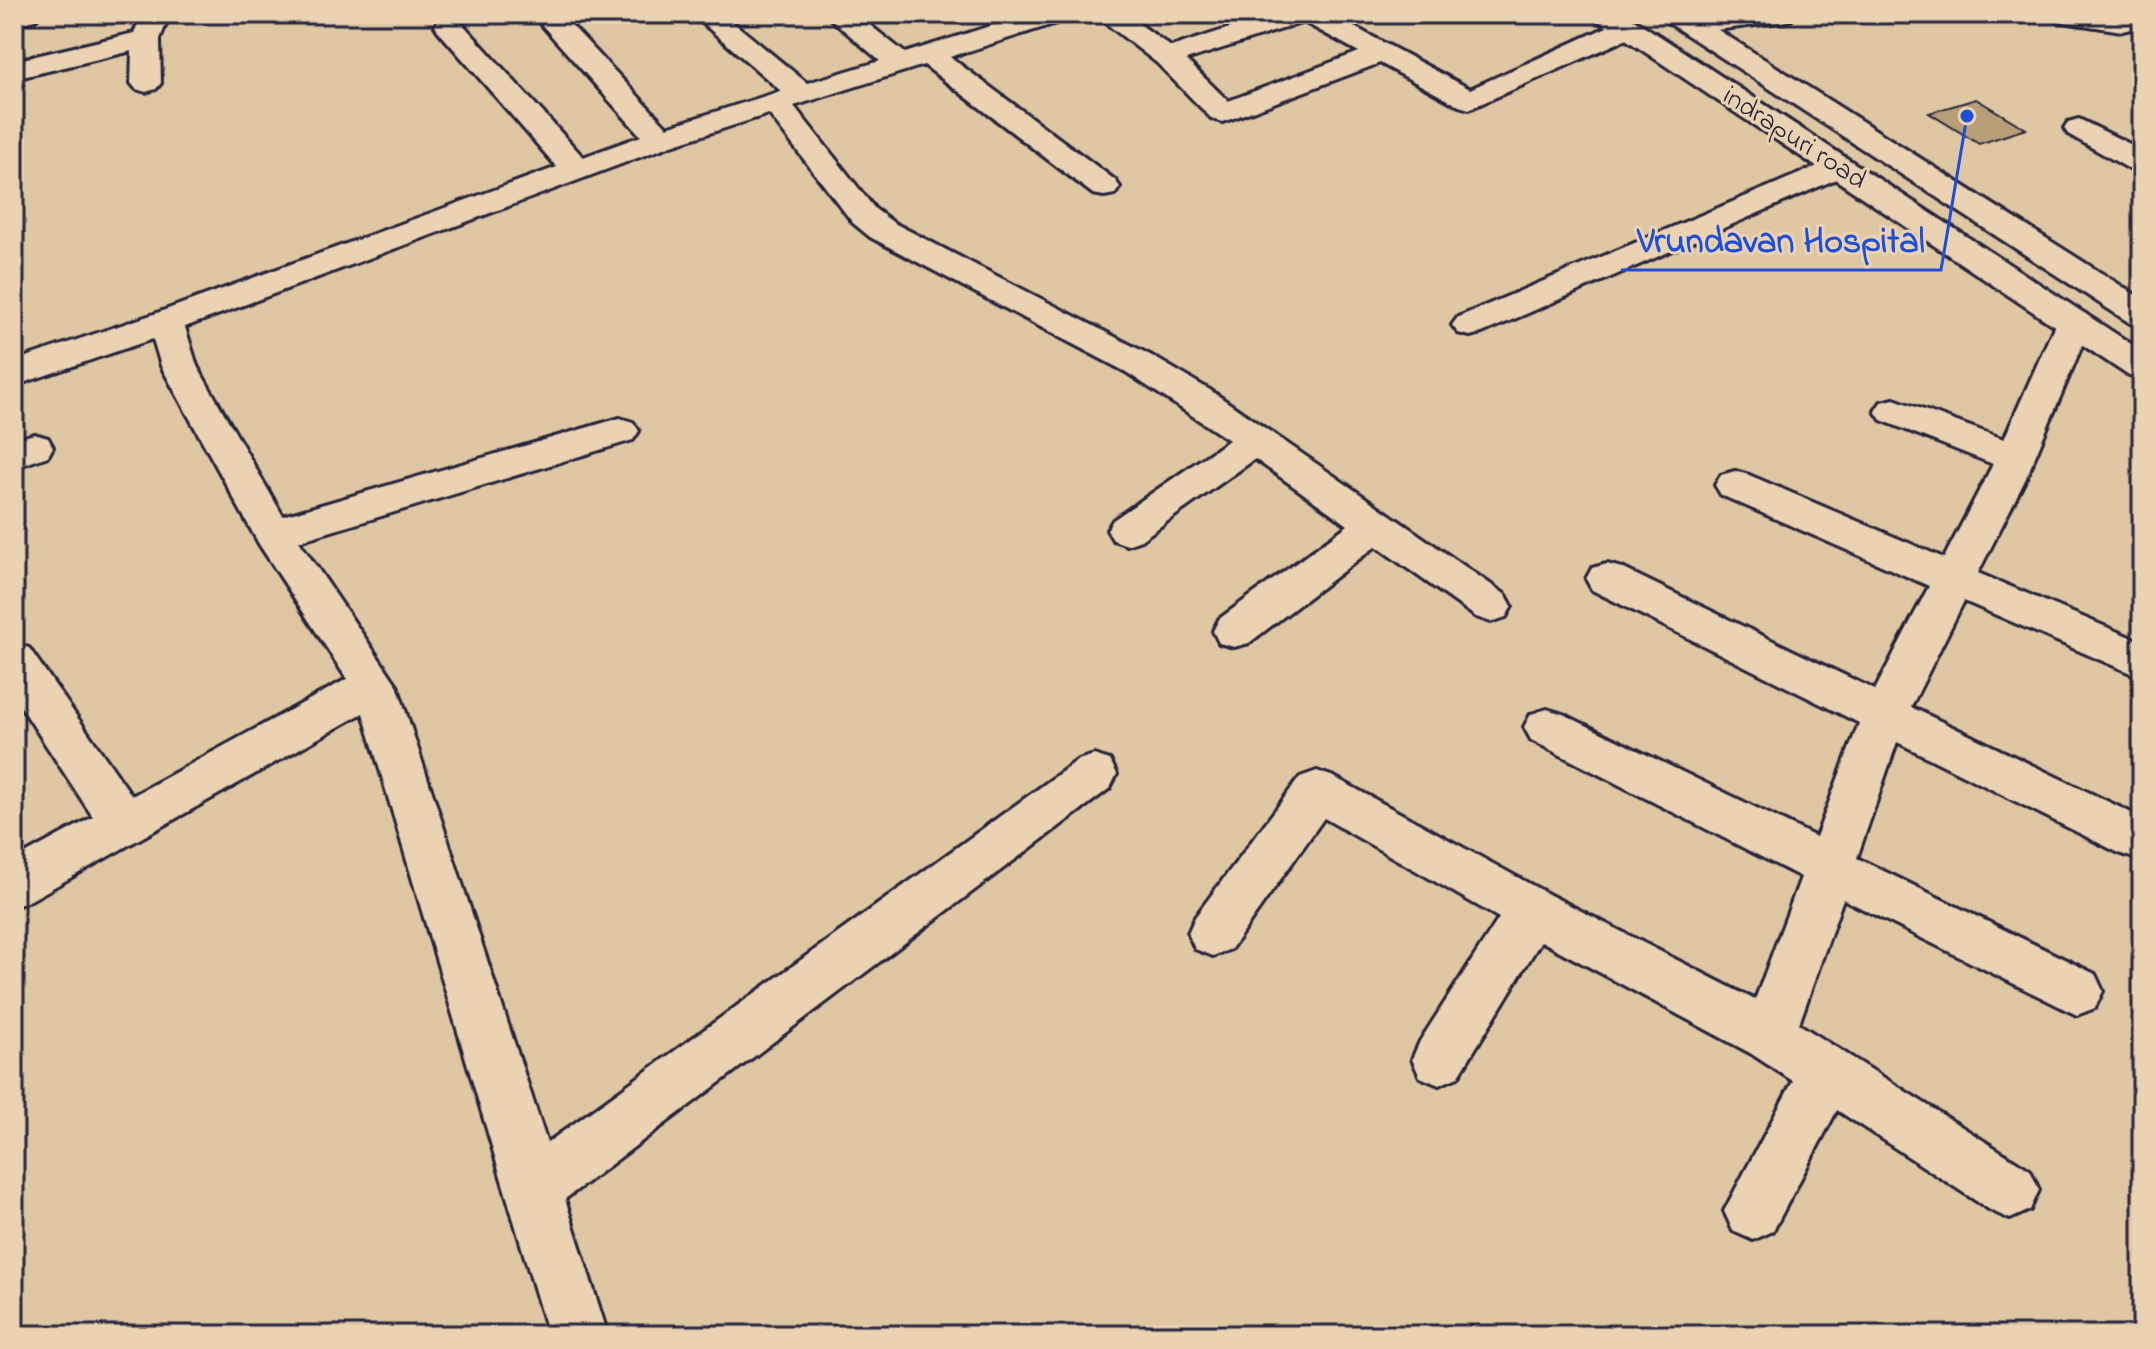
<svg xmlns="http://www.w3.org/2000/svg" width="2156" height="1349" viewBox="0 0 2156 1349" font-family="'Indie Flower',sans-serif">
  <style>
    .building { fill: #b99f78; stroke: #22223b; stroke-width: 2 }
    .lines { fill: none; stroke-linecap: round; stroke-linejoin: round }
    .minor-casing { stroke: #22223b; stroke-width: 6 }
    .major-casing { stroke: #22223b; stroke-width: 6 }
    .minor { fill: #ead2b2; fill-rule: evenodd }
    .major { fill: #ead2b2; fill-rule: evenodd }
    .labels { text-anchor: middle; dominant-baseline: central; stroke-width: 6; stroke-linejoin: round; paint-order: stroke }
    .far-street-label { font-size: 28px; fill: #22223b; stroke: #ead2b2 }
    .leader { fill: none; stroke: #1d4ed8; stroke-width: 3 }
    .callout-dot { fill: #1d4ed8; stroke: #ead2b2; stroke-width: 3 }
    .callout-label { font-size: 36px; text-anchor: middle; font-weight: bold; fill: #1d4ed8; stroke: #ead2b2; stroke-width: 6; stroke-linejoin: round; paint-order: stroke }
  </style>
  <rect width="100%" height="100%" fill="#e0c7a3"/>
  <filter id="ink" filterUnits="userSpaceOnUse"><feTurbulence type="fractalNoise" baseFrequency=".0125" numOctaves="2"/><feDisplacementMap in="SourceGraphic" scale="16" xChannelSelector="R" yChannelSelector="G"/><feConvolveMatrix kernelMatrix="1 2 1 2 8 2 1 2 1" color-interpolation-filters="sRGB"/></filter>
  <g filter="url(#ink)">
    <polygon class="building" points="1976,99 2026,129 1979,144 1929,113"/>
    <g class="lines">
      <g class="minor-casing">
        <g id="minor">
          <polygon points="14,14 39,14 35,20 14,25"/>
          <polygon points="142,14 170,14 160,39 161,83 156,89 146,92 136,89 131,83 132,51 14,79 14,61 134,33"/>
          <polygon points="532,14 561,14 667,127 781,91 692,14 723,14 807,83 880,61 825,14 856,14 905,53 1028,14 1070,14 1066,20 950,57 1115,180 1120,187 1115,194 1104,196 1093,194 924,65 794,106 875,209 894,223 1152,356 1210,390 1506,595 1512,606 1506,617 1491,622 1476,617 1376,546 1249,643 1234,647 1219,643 1213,631 1219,619 1348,525 1255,459 1141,540 1127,545 1113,540 1107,530 1113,520 1229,440 1126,372 870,237 853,223 769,114 672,145 185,327 197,366 283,516 620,418 633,422 639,431 633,440 299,541 397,685 547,1143 1078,760 1094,755 1110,760 1117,774 1110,788 565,1199 608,1335 548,1335 363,713 31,900 14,907 14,860 93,817 14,696 14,643 29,648 132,796 347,679 259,544 161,366 153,339 14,386 14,361 154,314 557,167 439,32 435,26 439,20 449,18 459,20 583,157 641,136"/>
          <path d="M1094 14H1126L1171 47 1273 14H1330L1470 89 1618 22 1628 20 1638 22 1642 28 1638 34 1469 109 1459 106 1380 63 1223 122 1212 119 1157 63ZM1304 22 1359 52 1228 101 1186 60Z"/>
          <polygon points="1714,14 1795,14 1791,20 1781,22 1691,33 1681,31 1677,25 1681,19"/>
          <polygon points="2049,14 2117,14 2132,17 2136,23 2132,29 2122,31 2063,22 2053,20"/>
          <polygon points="2079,119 2142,150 2142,172 2131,170 2068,134 2064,128 2068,122"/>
          <polygon points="1837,158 1848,160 1853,167 1848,174 1482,333 1470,336 1458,333 1452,325 1458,317"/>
          <polygon points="2074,311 2086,314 2092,322 2025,480 1978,573 2142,642 2142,678 1964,601 1911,707 2142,818 2142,857 2136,859 2119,853 1897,742 1857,858 2095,974 2103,991 2095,1008 2077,1015 1843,899 1799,1024 2030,1170 2039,1190 2030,1210 2010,1219 1990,1210 1837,1110 1773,1231 1753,1240 1733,1231 1724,1211 1793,1081 1750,1053 1541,941 1458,1077 1439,1085 1420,1077 1412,1059 1420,1041 1499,918 1324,818 1231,949 1213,956 1195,949 1188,933 1195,917 1300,777 1317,771 1334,777 1550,895 1755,1000 1801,877 1531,740 1524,727 1531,714 1547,709 1563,714 1816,837 1859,723 1592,590 1586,579 1592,568 1607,564 1622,568 1875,690 1929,586 1721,495 1715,485 1721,475 1735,471 1749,475 1944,558 1993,464 1881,420 1875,411 1881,402 1894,399 2004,439 2056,322 2062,314"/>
          <polygon points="34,434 48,438 53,447 48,456 14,468 14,440"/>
        </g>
      </g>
      <g class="major-casing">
        <g id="major">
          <polygon points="1593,14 1626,14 2142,351 2142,380 2129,376 1597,20"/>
          <polygon points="1660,14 1693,14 2142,299 2142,326 2130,323 1664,20"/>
        </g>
      </g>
      <use href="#minor" class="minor"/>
      <use href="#major" class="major"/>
    </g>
  </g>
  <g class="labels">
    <g class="far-street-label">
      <text transform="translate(1794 139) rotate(33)">indrapuri road</text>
    </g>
  </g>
  <path class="leader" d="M1967 116L1941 270H1621"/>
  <circle class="callout-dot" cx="1967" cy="116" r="8"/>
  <g class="callout-label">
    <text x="1781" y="252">Vrundavan Hospital</text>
  </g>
  <rect width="2156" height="1349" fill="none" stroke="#ead2b2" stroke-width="48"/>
  <rect x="24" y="24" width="2108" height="1301" fill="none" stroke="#22223b" stroke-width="3" filter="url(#ink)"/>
</svg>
